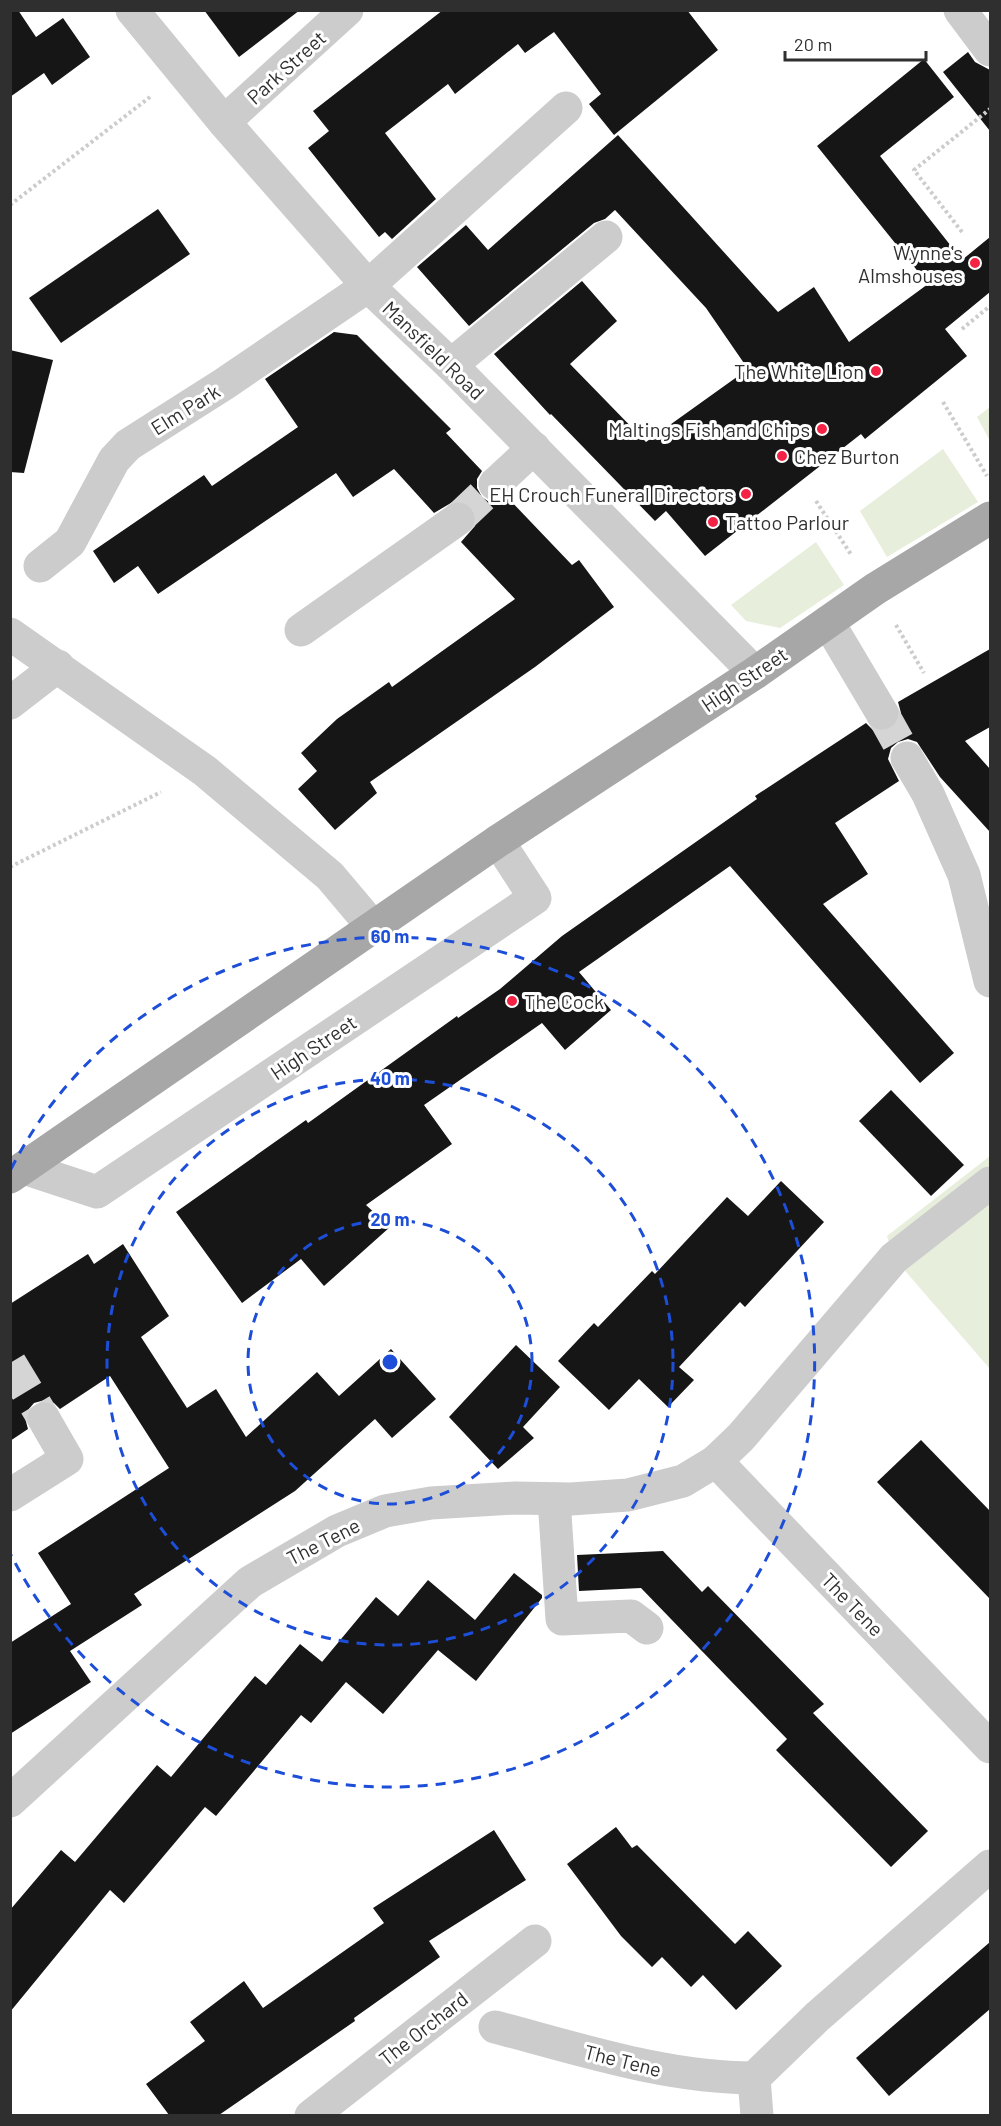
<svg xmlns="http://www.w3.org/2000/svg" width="1001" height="2126" viewBox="0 0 1001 2126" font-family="Barlow,sans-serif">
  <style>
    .green { fill: #e7eedc }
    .building { fill: #161616 }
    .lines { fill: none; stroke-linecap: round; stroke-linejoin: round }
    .minor-tunnel { stroke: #d5d5d5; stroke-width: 33; stroke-dasharray: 33 16; stroke-linecap: butt }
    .path { stroke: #ccc; stroke-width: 4; stroke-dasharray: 3 3; stroke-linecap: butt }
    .minor { stroke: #ccc; stroke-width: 33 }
    .major { stroke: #a7a7a7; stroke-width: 33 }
    .ring { fill: none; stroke: #1d4ed8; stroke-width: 3; stroke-dasharray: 10 8 }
    .poi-dot { fill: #f42345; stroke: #fff; stroke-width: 2 }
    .labels { text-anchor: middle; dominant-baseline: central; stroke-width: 6; stroke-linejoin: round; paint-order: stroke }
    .street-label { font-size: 20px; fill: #2f2f2f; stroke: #fff }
    .poi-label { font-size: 20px; fill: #2f2f2f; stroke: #fff; text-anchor: end }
    .centre { fill: #1d4ed8; stroke: #fff; stroke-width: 3 }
    .ring-label { font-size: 18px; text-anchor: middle; font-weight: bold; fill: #1d4ed8; stroke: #fff; stroke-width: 6; stroke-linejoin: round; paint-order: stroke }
  </style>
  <rect width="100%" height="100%" fill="#fff"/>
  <g class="green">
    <polygon points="990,407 990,441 977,417"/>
    <polygon points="943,449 978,502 887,557 860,511"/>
    <polygon points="816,542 844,585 780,628 746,621 731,605"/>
    <polygon points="990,1156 990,1369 894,1258 887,1236"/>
  </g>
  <g class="building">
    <polygon points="10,10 18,10 36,37 63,18 90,57 52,85 44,73 10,97"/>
    <polygon points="204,10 300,10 239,57"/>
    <polygon points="443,10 687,10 718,50 614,135 589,104 601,94 554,32 525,53 518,44 455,94 448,84 385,133 436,199 392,239 385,232 379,237 308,148 329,131 313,111"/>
    <polygon points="968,52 975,62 990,70 990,131 943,72"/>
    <polygon points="924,59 954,97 880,156 962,260 990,237 990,292 945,329 967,356 865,439 861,434 705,556 666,511 655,521 551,414 550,415 494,354 582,281 617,321 570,364 646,442 748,369 706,308 615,210 605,219 594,223 469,326 417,267 466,225 488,250 618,135 778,312 814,287 849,342 928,284 817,146"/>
    <polygon points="158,209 190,254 61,343 29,298"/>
    <polygon points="334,332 357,335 451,429 446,433 482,471 477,479 477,488 482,497 489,502 499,502 508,498 572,565 579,560 614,607 535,667 370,782 377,793 335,830 298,789 317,771 301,753 337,719 389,682 392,687 515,599 461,542 475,526 477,517 473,508 465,502 456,500 434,513 394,469 353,497 336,473 158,594 138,566 114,583 93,551 204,475 212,486 298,427 265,379"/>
    <polygon points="10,350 53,360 24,473 10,472"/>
    <polygon points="990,649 990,727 965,741 990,769 990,832 940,777 917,742 908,739 898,742 891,748 888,759 899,781 835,823 868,874 823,904 954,1053 920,1083 730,866 579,972 611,1010 565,1050 542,1023 424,1105 452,1144 366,1205 390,1227 324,1286 301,1259 242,1303 176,1212 306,1120 308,1123 457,1016 458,1018 500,989 562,936 757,799 755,796 866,723 873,730 882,732 892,729 898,723 901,713 898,702"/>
    <polygon points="891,1090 964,1165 931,1196 859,1121"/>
    <polygon points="781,1181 824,1222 745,1307 740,1302 679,1367 694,1380 668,1407 639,1379 609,1410 558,1361 594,1323 598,1327 652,1271 655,1274 727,1197 748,1216"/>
    <polygon points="123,1244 169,1316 141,1337 187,1408 216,1389 246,1437 317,1372 339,1396 391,1349 436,1399 392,1438 375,1419 295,1491 134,1594 142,1605 70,1651 91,1682 10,1734 10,1643 71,1604 38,1553 169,1468 110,1376 60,1409 54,1403 45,1400 34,1403 28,1410 25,1418 28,1429 10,1441 10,1304 88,1254 94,1264"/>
    <polygon points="516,1345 560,1387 523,1427 534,1438 498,1469 449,1417"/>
    <polygon points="921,1440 990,1511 990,1599 877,1482"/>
    <polygon points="663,1551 702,1592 708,1586 824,1704 813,1713 928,1831 891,1867 776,1750 787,1739 641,1588 579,1591 577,1555"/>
    <polygon points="514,1573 542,1595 542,1598 476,1681 438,1650 383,1714 346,1682 311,1723 301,1715 216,1816 205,1807 124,1903 110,1890 10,2012 10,1910 61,1850 75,1862 157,1765 171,1777 255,1676 266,1685 300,1644 326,1665 322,1662 376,1597 398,1616 428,1580 475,1620"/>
    <polygon points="616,1827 632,1848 637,1845 735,1944 748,1931 782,1966 736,2010 703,1975 691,1987 662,1957 652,1967 621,1936 567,1864"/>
    <polygon points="494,1830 526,1880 429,1941 440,1957 354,2018 355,2021 219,2115 169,2115 146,2084 205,2041 190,2022 244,1981 263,2008 384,1923 373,1908"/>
    <polygon points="990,1942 990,2009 889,2096 856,2058"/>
  </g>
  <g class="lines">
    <g class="minor-tunnel">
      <polyline points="458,519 495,484"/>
      <polyline points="882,713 907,758"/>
      <polyline points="10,1363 44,1419"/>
    </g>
    <g class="path">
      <polyline points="10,205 150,97"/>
      <polyline points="962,232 914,170 990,109"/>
      <polyline points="962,329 990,306"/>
      <polyline points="943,402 987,476"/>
      <polyline points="816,501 852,556"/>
      <polyline points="896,625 924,673"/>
      <polyline points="10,867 161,792"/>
    </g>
    <g class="minor">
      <polyline points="132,10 224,122 368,286 451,365 755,673"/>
      <polyline points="960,10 990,50"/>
      <polyline points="224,122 347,10"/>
      <polyline points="451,365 606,237"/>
      <polyline points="495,484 534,448"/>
      <polyline points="40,566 70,542 114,460 128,445 224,384 368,286 566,108"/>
      <polyline points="828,622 882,713"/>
      <polyline points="301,630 458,519"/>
      <polyline points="10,634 205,771 330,876 373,927"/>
      <polyline points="10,703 58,666"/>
      <polyline points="907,758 928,794 964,875 990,981"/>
      <polyline points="24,1168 97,1192 535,898 498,841"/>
      <polyline points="716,1461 990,1747"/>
      <polyline points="10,1495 67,1459 44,1419"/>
      <polyline points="554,1499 562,1619 631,1616 647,1628"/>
      <polyline points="10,1801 250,1582 337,1531 385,1511 431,1503 515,1498 571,1499 628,1495 683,1481 716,1461 741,1437 894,1258 990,1183"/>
      <path d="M495 2027C579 2049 666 2078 754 2078"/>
      <polyline points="311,2116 535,1941"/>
      <polyline points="757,2116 754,2078 817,2017 990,1866"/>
    </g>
    <polyline class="major" points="10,1177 498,841 755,673 875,589 990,518"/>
  </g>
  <g class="ring">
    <circle cx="390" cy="1362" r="142"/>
    <circle cx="390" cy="1362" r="283"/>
    <path d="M11 1169A425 425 0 1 1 11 1555"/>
  </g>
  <g class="poi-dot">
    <circle cx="975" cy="263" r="6"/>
    <circle cx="876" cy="371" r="6"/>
    <circle cx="822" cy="429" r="6"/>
    <circle cx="782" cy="456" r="6"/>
    <circle cx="746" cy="494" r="6"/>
    <circle cx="713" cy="522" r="6"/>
    <circle cx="512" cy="1001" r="6"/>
  </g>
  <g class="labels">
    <g class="street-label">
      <text transform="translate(286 67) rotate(-42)">Park Street</text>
      <text transform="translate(434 350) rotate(44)">Mansfield Road</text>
      <text transform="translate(185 409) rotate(-32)">Elm Park</text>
      <text transform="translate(744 679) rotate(-34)">High Street</text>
      <text transform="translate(313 1047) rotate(-34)">High Street</text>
      <text transform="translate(323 1541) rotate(-27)">The Tene</text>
      <text transform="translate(853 1604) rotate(46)">The Tene</text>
      <text transform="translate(423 2028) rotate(-38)">The Orchard</text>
      <text transform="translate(623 2060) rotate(14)">The Tene</text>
    </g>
    <g class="poi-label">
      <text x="963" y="252">Wynne's<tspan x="963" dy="23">Almshouses</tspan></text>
      <text x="864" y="371">The White Lion</text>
      <text x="810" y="429">Maltings Fish and Chips</text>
      <text x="794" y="456" text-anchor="start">Chez Burton</text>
      <text x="734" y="494">EH Crouch Funeral Directors</text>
      <text x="725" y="522" text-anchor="start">Tattoo Parlour</text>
      <text x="524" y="1001" text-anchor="start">The Cock</text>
    </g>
  </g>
  <circle cx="390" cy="1362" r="9" class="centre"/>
  <g class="ring-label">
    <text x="390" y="943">60 m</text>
    <text x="390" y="1085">40 m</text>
    <text x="390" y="1226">20 m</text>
  </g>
  <rect width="1001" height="2126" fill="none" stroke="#2f2f2f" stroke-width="24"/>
  <path d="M785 51v9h141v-9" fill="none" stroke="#2f2f2f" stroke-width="3"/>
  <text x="794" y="51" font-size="18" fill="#2f2f2f" stroke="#ffffff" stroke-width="4.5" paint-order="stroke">20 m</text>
</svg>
